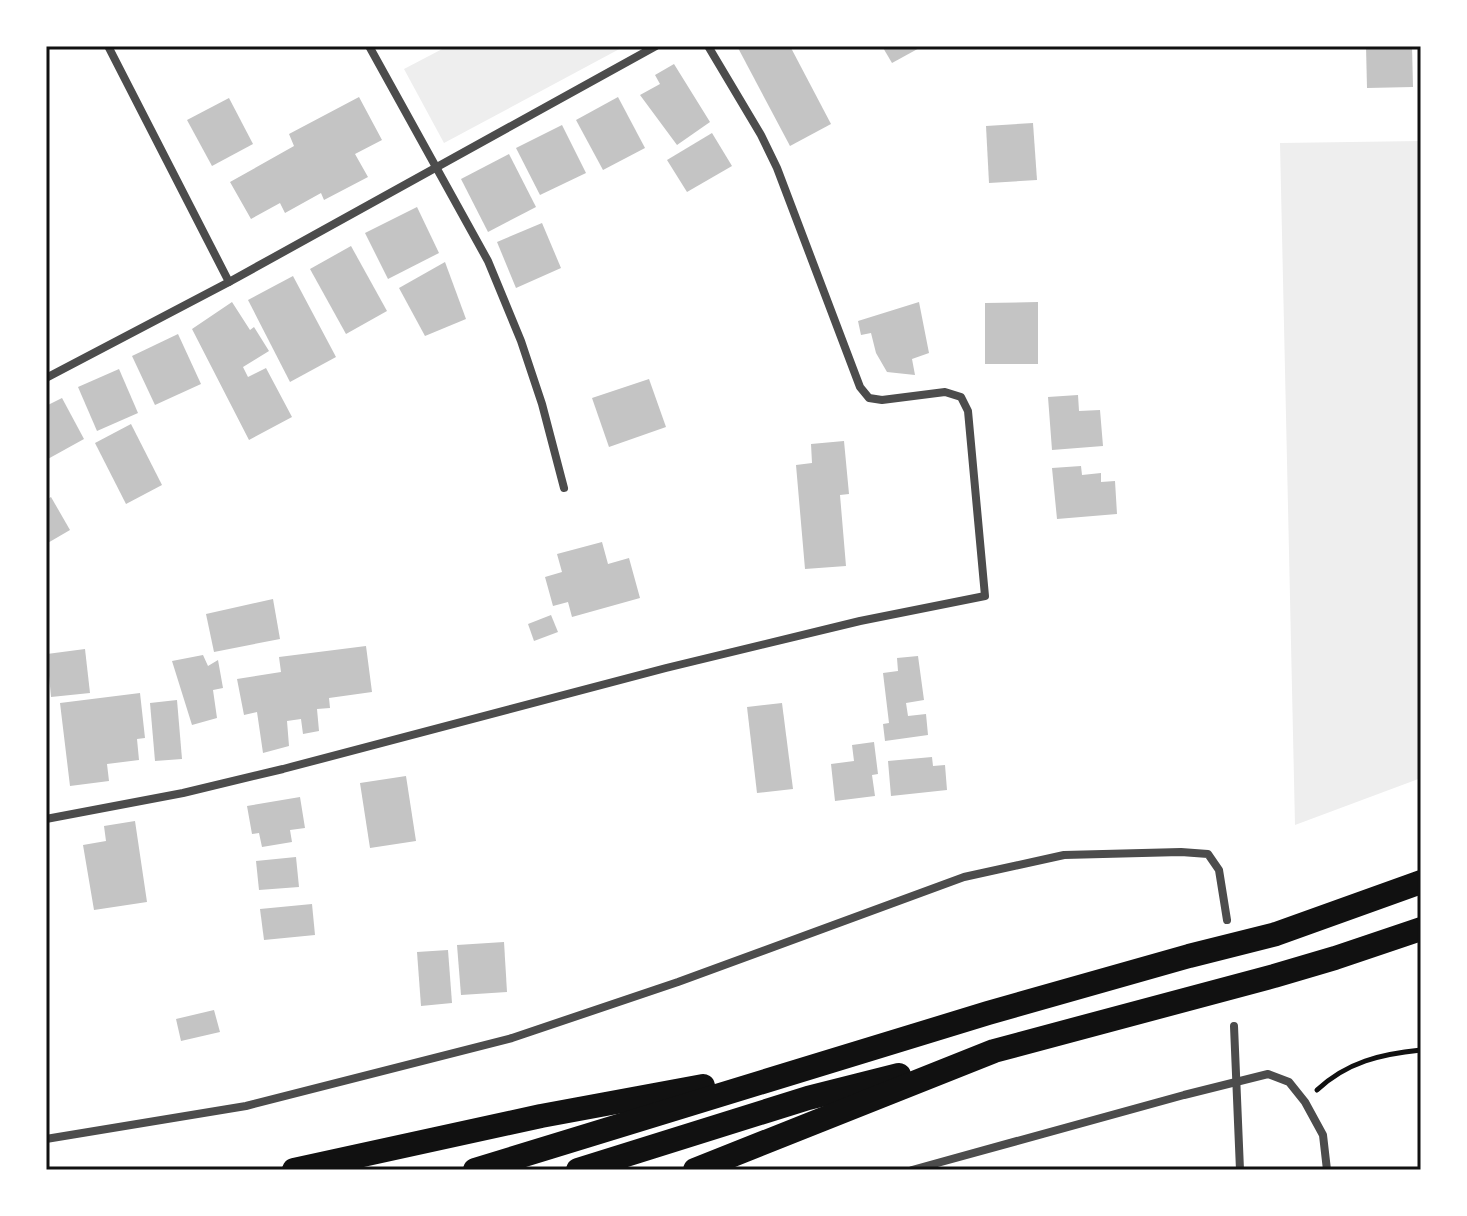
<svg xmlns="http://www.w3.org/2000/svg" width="1467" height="1216" viewBox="0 0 1467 1216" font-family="'Alegreya Sans',sans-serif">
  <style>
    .green { fill: #eee }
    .building { fill: #c4c4c4 }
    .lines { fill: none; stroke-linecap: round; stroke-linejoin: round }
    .path { stroke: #111; stroke-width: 5 }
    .minor { stroke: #4c4c4c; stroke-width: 8 }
    .motorway { stroke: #111; stroke-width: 24 }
    .neatline { fill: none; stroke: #111; stroke-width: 3 }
  </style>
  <rect width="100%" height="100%" fill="#fff"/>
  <g class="green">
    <polygon points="448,46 625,46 444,143 404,69"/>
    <polygon points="1421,141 1421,778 1295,825 1280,143"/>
  </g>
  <g class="building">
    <polygon points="737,46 790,46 831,124 790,146"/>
    <polygon points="882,46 923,46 892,63"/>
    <polygon points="1366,46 1412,46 1413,87 1367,88"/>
    <polygon points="674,64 710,122 677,145 640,95 660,84 655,75"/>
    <polygon points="359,97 382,140 355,154 368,177 324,200 321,193 285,213 280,203 251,219 230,182 294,146 289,134"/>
    <polygon points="618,97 645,148 603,170 576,120"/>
    <polygon points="229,98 253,144 212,166 187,120"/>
    <polygon points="1033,123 1037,180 989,183 986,126"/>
    <polygon points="562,125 586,173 540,195 516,148"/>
    <polygon points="712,133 732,166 687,192 667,160"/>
    <polygon points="509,154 536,207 488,232 461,179"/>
    <polygon points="417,207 439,253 388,279 365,233"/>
    <polygon points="542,223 561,268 516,288 497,242"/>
    <polygon points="351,246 387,311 346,334 310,269"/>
    <polygon points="445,262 466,319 425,336 399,288"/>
    <polygon points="293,276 336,357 290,382 248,300"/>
    <polygon points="232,302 250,330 254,327 269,351 243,367 248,377 266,368 292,417 249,440 192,329"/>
    <polygon points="919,302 929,353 912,359 915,375 887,372 876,353 871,333 861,335 858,321"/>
    <polygon points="1038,302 1038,364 985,364 985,303"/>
    <polygon points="178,334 201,384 155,405 132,356"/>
    <polygon points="119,369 138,413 97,431 78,387"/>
    <polygon points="649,379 666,427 609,447 592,398"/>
    <polygon points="1078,395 1079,411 1100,410 1103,446 1052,450 1048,397"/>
    <polygon points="62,398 84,439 46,460 46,406"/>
    <polygon points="131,424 162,485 126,504 95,443"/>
    <polygon points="844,441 849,494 840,495 846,566 805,569 796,465 812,463 811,444"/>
    <polygon points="1081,466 1082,475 1101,473 1101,482 1115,481 1117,514 1057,519 1052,468"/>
    <polygon points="51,497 70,530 46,544 46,500"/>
    <polygon points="602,542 608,564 629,558 640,598 572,617 568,602 553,606 545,577 562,572 557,554"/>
    <polygon points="273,599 280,639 214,652 206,614"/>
    <polygon points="551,615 558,632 534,641 528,624"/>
    <polygon points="366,646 372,692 329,698 330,708 317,709 319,731 303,734 301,719 287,721 289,746 263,753 257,712 244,715 237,679 281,672 279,657"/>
    <polygon points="85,649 90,693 51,697 47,654"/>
    <polygon points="203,655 208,666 218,660 223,688 213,690 217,718 192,725 172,661"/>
    <polygon points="918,656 924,700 906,703 908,716 926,714 928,735 885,741 883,724 889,723 883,673 898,671 897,658"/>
    <polygon points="140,693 145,738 137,739 139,760 107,764 109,781 70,786 60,703"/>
    <polygon points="177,700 182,759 155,761 150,703"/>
    <polygon points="782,703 793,789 757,793 747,707"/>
    <polygon points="874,742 878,774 872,775 875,796 835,801 831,764 854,761 852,745"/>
    <polygon points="932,757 933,766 945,765 947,790 891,796 888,761"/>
    <polygon points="406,776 416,841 370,848 360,783"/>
    <polygon points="300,797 305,828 290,830 292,842 262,847 259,833 252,834 247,806"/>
    <polygon points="135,821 147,902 94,910 83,845 106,841 104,826"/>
    <polygon points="296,857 299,887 259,890 256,861"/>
    <polygon points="312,904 315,935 264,940 260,909"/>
    <polygon points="504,942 507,992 461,995 457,945"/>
    <polygon points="448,950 452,1003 421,1006 417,952"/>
    <polygon points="214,1010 220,1032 181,1041 176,1019"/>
  </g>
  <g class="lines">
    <path class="path" d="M1317 1090C1347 1062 1381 1054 1421 1050"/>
    <g class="minor">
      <polyline points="108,46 229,282"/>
      <polyline points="369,46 488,261 521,341 542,404 564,488"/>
      <polyline points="46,378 229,282 656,46"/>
      <polyline points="46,819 183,793 283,769 666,668 860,621 985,596 968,411 961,397 945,392 882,400 869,398 860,387 777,168 761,135 708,46"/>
      <polyline points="1234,1026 1240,1170"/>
      <polyline points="46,1139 246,1106 512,1038 678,982 964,877 1064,855 1181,852 1208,854 1219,870 1227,920"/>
      <polyline points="912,1170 1184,1095 1268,1074 1289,1082 1305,1102 1323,1135 1327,1170"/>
    </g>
    <g class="motorway">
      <polyline points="294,1170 541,1116 703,1086"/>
      <polyline points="475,1170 988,1013 1189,956 1276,934 1421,882"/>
      <polyline points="578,1170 808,1098 899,1075"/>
      <polyline points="695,1170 994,1051 1274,976 1335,958 1421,929"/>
    </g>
  </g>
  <rect width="1467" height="1216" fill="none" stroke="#ffffff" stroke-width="96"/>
  <rect x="48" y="48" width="1371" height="1120" class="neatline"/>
</svg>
